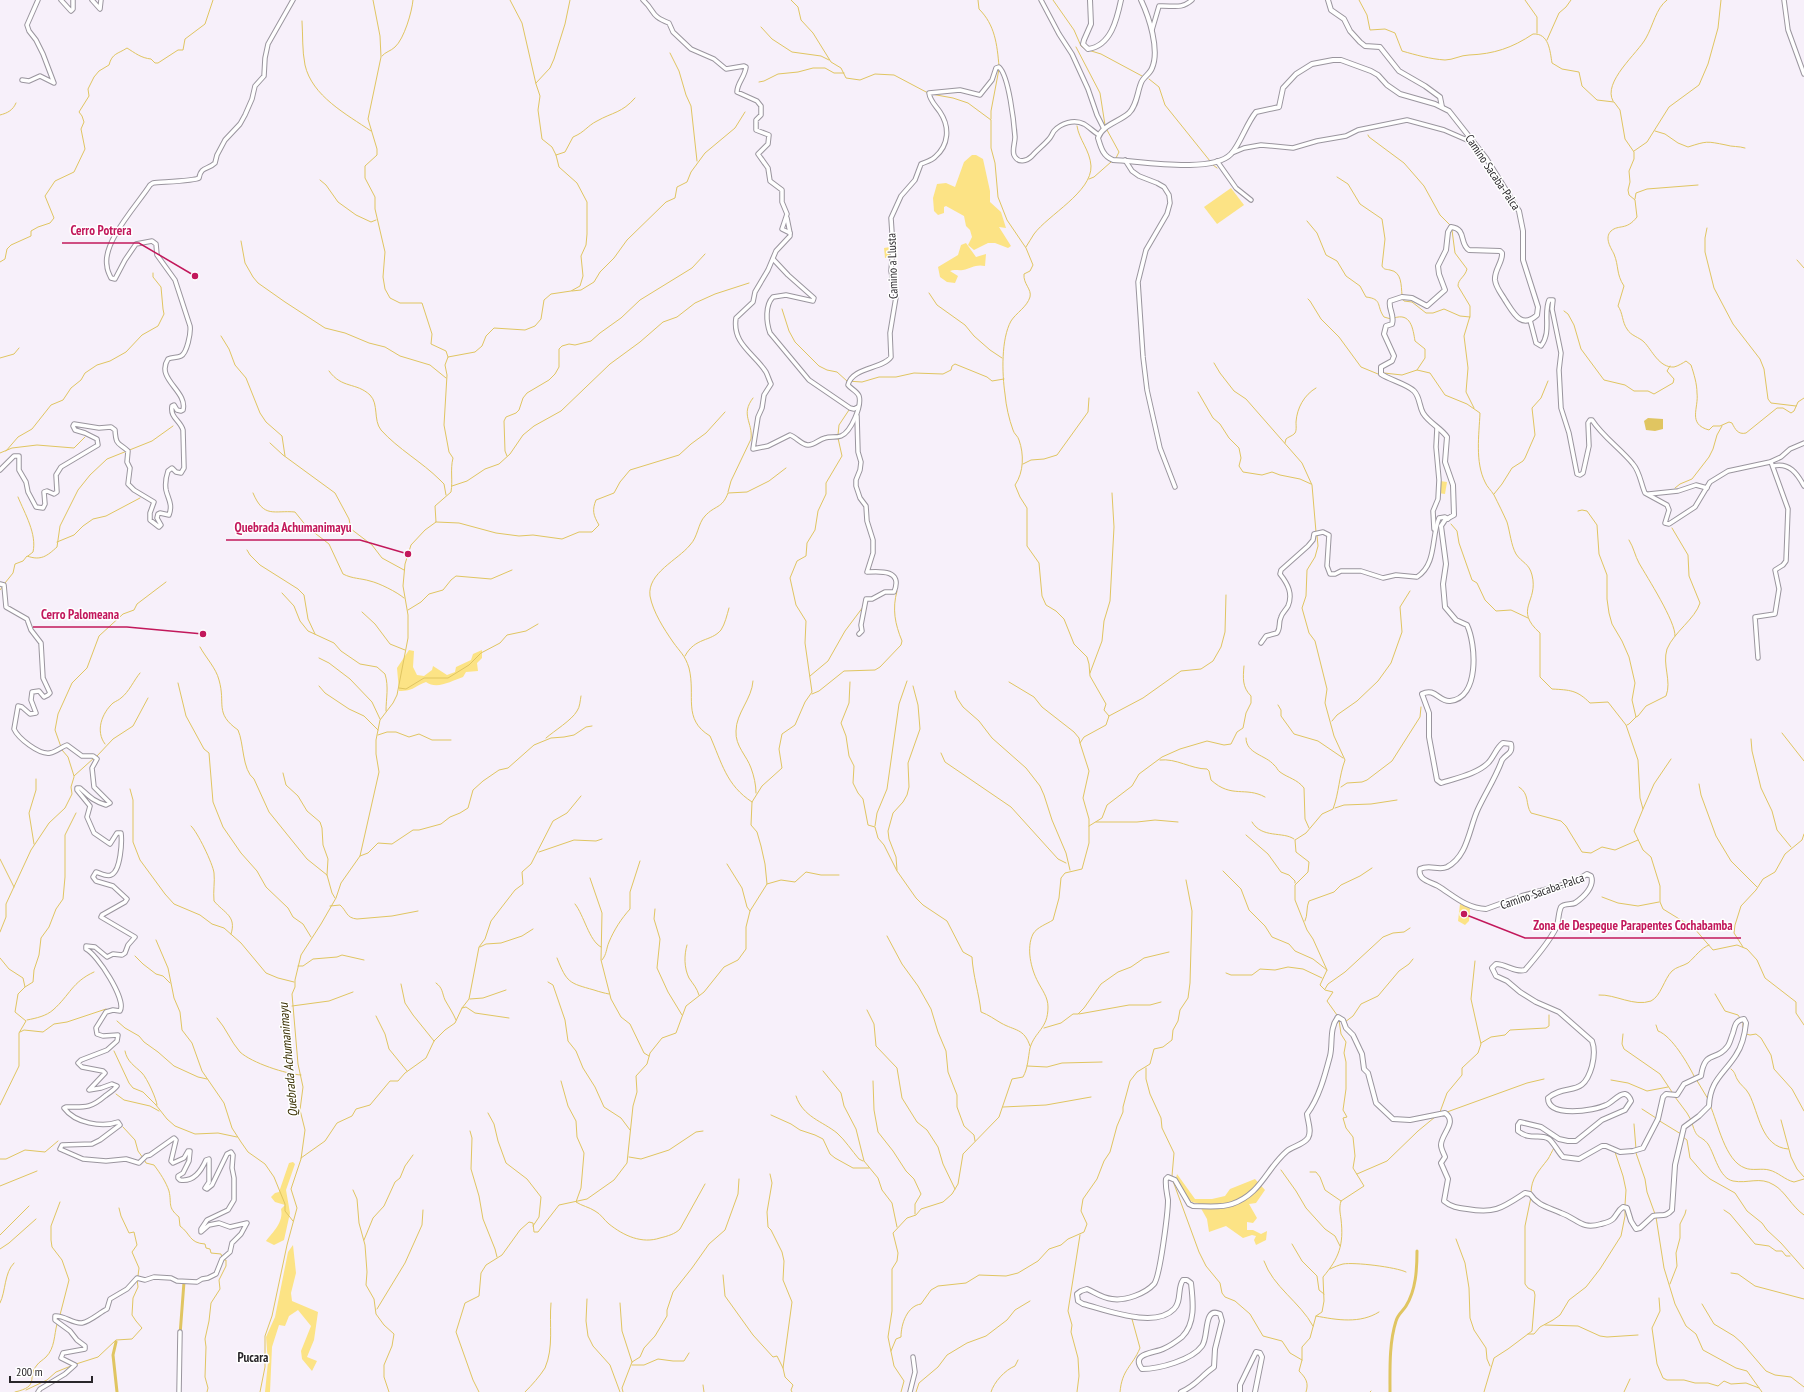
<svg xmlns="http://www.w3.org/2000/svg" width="1804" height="1392" viewBox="0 0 1804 1392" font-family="'PT Sans Narrow',sans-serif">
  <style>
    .green { fill: #fce385 }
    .water { fill: #e0c561 }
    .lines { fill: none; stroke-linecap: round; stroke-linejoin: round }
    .stream { stroke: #e0c561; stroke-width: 1 }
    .canal { stroke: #e0c561; stroke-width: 3 }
    .minor-casing { stroke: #9a959e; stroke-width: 5.5 }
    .tertiary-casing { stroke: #9a959e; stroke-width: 6 }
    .minor { stroke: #fff; stroke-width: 3.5 }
    .tertiary { stroke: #fff; stroke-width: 4 }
    .labels { text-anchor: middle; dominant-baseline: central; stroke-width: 3; stroke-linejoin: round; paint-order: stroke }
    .street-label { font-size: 12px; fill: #29262a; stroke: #fff }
    .water-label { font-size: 13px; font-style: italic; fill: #382e00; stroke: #fff }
    .neighbourhood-label { font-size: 13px; font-weight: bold; fill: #29262a; stroke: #fff }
    .leader { fill: none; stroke: #c2185b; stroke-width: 1.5 }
    .callout-dot { fill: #c2185b; stroke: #fff; stroke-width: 1.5 }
    .callout-label { font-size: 13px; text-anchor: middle; font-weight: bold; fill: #c2185b; stroke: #fff; stroke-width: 3; stroke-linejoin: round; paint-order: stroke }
  </style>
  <rect width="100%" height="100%" fill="#f7f0fa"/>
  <g class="green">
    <polygon points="972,155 976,155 983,159 990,191 990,202 1001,212 1006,228 999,227 1011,246 1008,248 995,243 988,243 974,250 968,245 972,237 970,230 966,226 964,216 946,206 944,207 944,213 938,215 934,211 933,198 937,184 946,183 955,187 964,162"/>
    <polygon points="1231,188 1244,205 1217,224 1204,207"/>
    <path d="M966 243 976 257 986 254 985 266C976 264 971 268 963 270 958 271 954 269 950 271L958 276 955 283 947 282 940 277 938 267 958 255 961 245Z"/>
    <polygon points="890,247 891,257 885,258 884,248"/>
    <polygon points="1440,481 1447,482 1445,494 1438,493"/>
    <path d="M409 650 414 651 413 667 417 675 424 676 432 670 433 666 447 675 455 672 456 667 471 660 473 654 482 650V658L477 663 478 671 466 672 463 677C451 681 437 690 426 682 415 686 414 691 399 691L397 668Z"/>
    <polygon points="1460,904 1470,908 1469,921 1465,925 1458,921"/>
    <path d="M293 1162 295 1164 286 1190 290 1213 284 1240 274 1245 266 1241C273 1232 284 1222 281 1209L285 1205 275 1202 271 1197 275 1193 279 1192 289 1163Z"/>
    <path d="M1177 1174 1195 1199H1212L1225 1196 1230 1189 1255 1179 1265 1190 1256 1203 1249 1204 1257 1218 1253 1223 1247 1222V1230H1253L1261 1234 1267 1231 1266 1240 1256 1245 1254 1240 1256 1236 1252 1235 1243 1238 1226 1226 1209 1232 1207 1219 1198 1203C1186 1204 1181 1187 1176 1178Z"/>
    <polygon points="293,1245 296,1273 291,1293 292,1301 318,1312 314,1340 307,1357 317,1361 312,1371 302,1359 301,1351 311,1326 298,1310 289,1316 285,1326 279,1325 272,1347 270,1392 265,1392 268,1362 266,1337 275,1317 288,1252"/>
  </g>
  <polygon class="water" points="1648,418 1663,419 1663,429 1655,431 1646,430 1644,421"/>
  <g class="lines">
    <g class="stream">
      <polyline points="373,0 380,36 381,57 368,119 377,149 377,155 365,166 365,178 375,197 375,209 385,252 383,277 385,289 390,298 400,303 422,303 432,334 431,344 446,351 448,357"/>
      <polyline points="791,0 798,7 801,20 813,33 831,62 841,68 846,78 860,80 875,74 894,75 928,93"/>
      <path d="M978 0 979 9C995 25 997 44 999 66"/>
      <polyline points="1053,0 1074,30 1081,46 1085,49"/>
      <path d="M1359 0 1367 15 1370 30 1385 29 1395 33 1402 51C1416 55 1430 59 1445 60 1453 60 1461 55 1469 55 1494 54 1512 48 1533 34 1549 33 1550 51 1552 63L1562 69 1579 72 1582 86 1597 100 1614 102 1620 110 1625 139 1634 152V159L1629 171 1630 182 1628 190 1629 195 1635 200 1637 217C1626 231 1619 224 1611 231 1604 238 1611 248 1614 254 1619 266 1616 274 1624 286L1618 306C1623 313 1622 322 1627 329 1631 336 1639 337 1644 342 1652 350 1659 368 1674 367 1678 366 1683 363 1686 361L1691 365C1694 374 1697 384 1697 393 1699 408 1687 424 1709 430L1713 426H1720L1729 422 1732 423C1735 429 1738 435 1746 433L1777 408H1783L1791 413 1794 411 1798 402 1804 398"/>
      <polyline points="1525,0 1537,17 1537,33"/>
      <path d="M302 21C303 36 302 50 305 65 312 96 346 114 371 131"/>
      <polyline points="761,27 772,39 792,52 821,56 829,60"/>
      <polyline points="1547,40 1559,13 1566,7 1571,0"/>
      <polyline points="1076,47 1100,93 1105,125"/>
      <polyline points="1088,50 1101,54 1142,76"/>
      <polyline points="670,53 679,71 686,95 691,106 697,161"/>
      <path d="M382 56C385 52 391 51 395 47 404 39 412 12 413 0"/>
      <polyline points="1149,79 1159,87 1165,105 1210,161"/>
      <polyline points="759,82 764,81 778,74 798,72 813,68 825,68 834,73 844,73"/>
      <polyline points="536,83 550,68 554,59 565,24 570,0"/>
      <path d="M1613 101C1602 82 1638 53 1646 38 1653 26 1656 8 1667 0"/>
      <path d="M0 115C8 113 13 110 16 103"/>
      <polyline points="991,119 991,111 999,69"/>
      <polyline points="1107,130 1119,152 1116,158"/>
      <path d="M1655 131 1665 134 1678 143 1688 147C1707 141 1706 141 1726 145 1732 147 1739 146 1745 148"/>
      <polyline points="1368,135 1369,137 1404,163 1424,186 1440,215 1450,225"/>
      <polyline points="1634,151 1647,142 1669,107 1699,85 1708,64 1718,28 1721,0"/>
      <path d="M556 155 565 152 573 137C585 132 587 126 597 121 613 112 622 113 635 98"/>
      <polyline points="1213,165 1217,168"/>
      <path d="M1337 177 1348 184 1360 204 1382 219 1385 239 1382 266C1384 270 1386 269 1390 270 1402 272 1401 285 1402 295"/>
      <polyline points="1089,179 1094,177 1111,162"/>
      <polyline points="320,180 326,185 338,202 356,215 371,222 376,220"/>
      <polyline points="1635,199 1636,193 1647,189 1698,185"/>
      <path d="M1307 221 1317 233 1326 255 1337 261 1346 276 1360 286 1366 297C1383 299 1376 306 1384 317L1391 319"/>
      <polyline points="1707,228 1705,238 1705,252 1714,288 1733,324 1760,359 1764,369 1768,399 1771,403 1796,406"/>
      <path d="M1452 230 1455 253 1467 269C1465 277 1458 279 1458 286L1470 306V316L1464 336 1468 368 1466 392 1474 408"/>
      <polyline points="241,241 245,263 253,277 258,283 285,302 325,328 345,333 369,343 385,347 400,356 430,365 446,378"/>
      <path d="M1026 247C1029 243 1031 238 1034 234 1048 215 1092 192 1091 166 1090 150 1079 140 1077 126"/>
      <polyline points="1797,260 1804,268"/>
      <path d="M0 262 5 259 7 249 11 245 31 236V231L38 227 50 223 54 218 45 196 55 181 74 172 85 149 81 129 84 122 82 116 79 112 89 96 88 89 94 77 99 71 109 65C112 53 118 54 127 48 135 53 141 58 151 59L155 63H158L178 50H183L185 39 205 24 213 0"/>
      <polyline points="572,291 581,290 594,282 600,272 614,258 627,240 666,202 675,198 677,187 687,182 691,172 705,153 735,128 745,112"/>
      <polyline points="929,293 937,305 965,325 974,336 990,350 1002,358"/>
      <polyline points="1402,298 1404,301 1412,302 1426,313 1433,313 1444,309 1460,316 1470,317"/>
      <polyline points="1308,299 1310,301 1321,319 1339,337 1361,367 1378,374"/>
      <polyline points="782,309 789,331 795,342 819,366 827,370 837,372 847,381 862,382 879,377 896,377 914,373 943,374 951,370 952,366 955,364 987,377 992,381 1004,379"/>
      <polyline points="1564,311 1568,314 1574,325 1581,349 1604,380 1625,385 1634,391 1648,391 1654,394 1673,383 1674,379 1667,371 1670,366"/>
      <path d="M1394 318C1411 312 1413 329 1415 341L1425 349V358L1417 370"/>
      <polyline points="221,336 229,349 235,365 246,378 260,413 266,422 282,436 285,456"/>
      <polyline points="0,358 14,354 19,348"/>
      <polyline points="1214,363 1220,373 1234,391 1246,399 1302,463 1312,485 1316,532"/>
      <path d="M329 371C342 389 356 382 370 395 379 404 373 420 381 430 398 449 422 462 440 480L444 484 446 495"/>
      <path d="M1384 373 1402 375 1417 370 1430 373 1445 395 1467 404 1480 413C1479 435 1475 462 1485 482 1487 487 1491 490 1494 495 1498 503 1503 513 1507 522 1510 532 1511 545 1516 554 1522 563 1529 563 1532 575 1539 602 1513 609 1540 633V677L1552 689C1570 690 1577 690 1590 703L1608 702 1626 725 1638 760 1640 798 1643 809 1634 831 1643 850 1651 857 1660 886V902L1663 909 1694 928 1713 950 1737 945 1747 949 1757 960 1765 978 1796 1002V1013L1804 1025"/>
      <polyline points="1198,392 1213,418 1220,424 1229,438 1239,448 1241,458 1239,466 1243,472 1262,475 1272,472 1280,475 1300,479 1311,484"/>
      <polyline points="838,435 839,425 849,410"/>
      <polyline points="270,443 283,455 335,493 349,519 351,529 372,545 382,558 404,570"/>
      <path d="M1285 443 1286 439C1288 437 1292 436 1294 434 1297 432 1296 426 1296 422 1297 408 1304 395 1316 388"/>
      <polyline points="6,451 18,437 32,429 51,405 63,400 71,388 81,380 85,373 97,365 110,361 126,352 142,335 158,326 164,314 163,309 161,287 153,277 153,273"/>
      <polyline points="0,453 12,448 37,445 74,448 85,437"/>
      <polyline points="507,456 505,451 504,421 506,417 516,413 519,410 523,398 527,393 549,380 555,374 559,367 559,349 562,346 569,344 575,345 591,341 600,333 621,318 640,300 692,268 705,254"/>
      <polyline points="1023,464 1031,460 1044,459 1057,455 1088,412 1089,398"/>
      <polyline points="452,486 467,481 485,469 499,464 510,454 523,435 534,426 561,411 610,364 640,342 663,322 677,317 695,303 715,294 749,283"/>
      <polyline points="1675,488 1680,484 1692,479 1709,457 1713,449 1717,435 1722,426"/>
      <path d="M728 492 731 481 751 439C753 422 740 415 753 398"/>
      <path d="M253 493C264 519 274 510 295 512L307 527 329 544 343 574C353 579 360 578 370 581 379 583 397 592 404 598"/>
      <polyline points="1494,494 1502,484 1512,468 1523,461 1525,458 1535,435 1532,408 1541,398 1548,381"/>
      <path d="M18 497C25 514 37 534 33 552L28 556"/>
      <polyline points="1578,511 1582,510 1587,511 1597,525 1599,554 1607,575 1607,599 1609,613 1612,624 1622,641 1629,657 1635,683 1632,700 1636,717 1629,724 1627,725"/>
      <path d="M436 522 459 523 496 533 519 536 533 535 562 539 579 532H592L599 525C593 515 592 510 596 500L614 493 620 482 630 470 679 455 691 444 706 433 725 412"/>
      <polyline points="1451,524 1457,531 1459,543 1472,580 1477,583 1485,600 1496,611 1511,610 1528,618"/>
      <path d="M1317 535 1318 546 1315 557 1307 570 1306 596 1302 608 1309 633 1315 641 1327 689 1325 703 1334 736 1345 760C1339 776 1339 793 1333 809L1322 814 1306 833 1295 840 1296 852 1309 862 1308 872 1295 885V900L1307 930 1313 939 1327 970 1320 985 1325 990 1333 992 1327 1001 1337 1015"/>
      <path d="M1629 540C1634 548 1635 556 1639 563 1647 577 1676 622 1675 636"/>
      <polyline points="57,542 74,535 83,526 93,519 106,516 140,498"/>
      <polyline points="247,550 250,555 260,565 298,589 304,595 308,619 315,634"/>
      <path d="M5 583 13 573 15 564 23 561 27 556C41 561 47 556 57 547L60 526 78 490 90 475 107 459 152 441 173 426"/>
      <polyline points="0,590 3,586"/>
      <path d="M282 593 294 606 300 621 308 631 334 643 341 651 360 664 377 667 385 674C389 687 386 698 386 711"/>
      <polyline points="874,596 883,591"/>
      <polyline points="408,610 421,602 429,594 443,590 451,580 456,576 491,579 512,570"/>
      <polyline points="362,612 375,624 390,644 405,650"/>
      <path d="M200 647C206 658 216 668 219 680 226 704 214 713 238 730 244 743 242 770 254 779L269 812 307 859 327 875 332 893 335 898"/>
      <path d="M685 656C695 637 711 642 721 630 725 624 727 615 729 608"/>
      <polyline points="319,658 329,663 350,679 372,702 380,719"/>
      <polyline points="1090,673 1102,641 1104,621 1110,601 1114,527 1112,493"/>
      <polyline points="810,676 828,661 845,631 863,607"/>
      <path d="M753 681C752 699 736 713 736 731 735 746 747 756 751 768 754 776 756 785 756 793"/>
      <path d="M850 682 849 703 841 723 846 736 849 756 854 766 853 783 858 793 863 799 868 825 875 827 878 838 884 845 897 871 916 898 923 905 947 921 963 952 972 957C973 976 979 993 981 1012 989 1015 994 1019 1001 1023 1015 1031 1024 1028 1030 1046"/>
      <polyline points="1009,682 1034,697 1042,707 1074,732 1079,738 1080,743"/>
      <polyline points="178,683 186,716 204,749 209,753 213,802 223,827 241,853 257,871 266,887 288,908 293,917 303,924 311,937"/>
      <polyline points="319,686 325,693 349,709 364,716 378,730"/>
      <polyline points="399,688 406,689 424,678 448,678 469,665 481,653 500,643 507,635 526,631 538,624"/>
      <polyline points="955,691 957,698 963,707 979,721 992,738 1026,768 1040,786 1044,795 1052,820 1066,853 1070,870"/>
      <path d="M812 694 819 691 844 671 875 670 880 667 901 645 902 641C895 624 892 609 897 591"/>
      <polyline points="1278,705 1281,710 1281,716 1294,734 1318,741 1343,758"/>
      <polyline points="1109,716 1143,698 1181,671 1201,669 1213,661 1221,647 1225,632 1226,595"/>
      <path d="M1636 717 1638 716 1646 706 1666 696C1672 681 1662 665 1667 649 1674 632 1695 619 1700 603L1689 576 1688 555 1672 528"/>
      <polyline points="1332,721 1337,715 1357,701 1378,681 1391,663 1402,632 1400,607 1410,591"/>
      <polyline points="1782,733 1804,761"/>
      <polyline points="378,735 387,732 396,732 409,737 419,734 432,740 451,740"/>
      <path d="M546 738C554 731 572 720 577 711 580 707 580 701 581 696"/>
      <path d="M1246 738C1246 754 1266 755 1274 765 1277 767 1277 770 1280 772 1288 778 1297 779 1304 788L1305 819 1309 828"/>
      <polyline points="1751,739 1752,751 1761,788 1772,811 1777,830 1791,847"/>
      <path d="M105 744C95 731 102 713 113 703 116 701 119 700 121 698 129 692 134 680 140 673"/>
      <polyline points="61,747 55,730 58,714 72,683 87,668 99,636 123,614 134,610 137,604 166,582"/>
      <polyline points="62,750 68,757 74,776"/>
      <polyline points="941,753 945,762 1011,807 1058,859 1066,863"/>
      <polyline points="97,756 113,739 133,726 148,698"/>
      <path d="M1160 760C1176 758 1191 769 1207 769L1209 771 1211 780C1232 799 1245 786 1265 797"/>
      <polyline points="283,773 286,785 298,796 307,811 320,822 322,828 323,845 328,859 327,875"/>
      <polyline points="74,776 94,758"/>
      <polyline points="1699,784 1701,795 1716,836 1731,861 1757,887"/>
      <polyline points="1341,787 1347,783 1362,782 1367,780 1392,761 1420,717 1421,707"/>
      <path d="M1519 787C1530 794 1525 804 1531 813L1561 821 1566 826 1582 852 1591 853 1602 847 1615 850 1638 840"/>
      <polyline points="130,789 133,800 133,842 140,860 165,894 174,904 200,915 212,924 224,928 241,943 266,973 278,978 294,982"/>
      <path d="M752 802C726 785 722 763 710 736 682 719 696 696 689 668 685 655 680 652 673 642 664 629 653 612 650 596 647 573 678 560 690 545 698 537 698 523 705 516 715 505 722 509 728 493L747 492 769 481 786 468"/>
      <polyline points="1335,808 1344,805 1371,804 1397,800"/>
      <polyline points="1643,809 1654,784 1671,759"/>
      <polyline points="1096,822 1137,822 1155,820 1178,822"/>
      <path d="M1252 822C1262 839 1283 831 1294 839"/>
      <path d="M191 826C197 831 213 864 214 873 215 882 213 891 214 901 224 913 237 916 231 934"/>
      <polyline points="875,826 877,813 887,789 899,704 907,681"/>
      <path d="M1089 826 1102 818 1107 805 1132 786 1139 774 1162 757 1180 749 1207 741 1224 745 1231 744 1237 732 1243 728 1246 713 1251 703V696C1242 687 1243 678 1244 666"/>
      <polyline points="1246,835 1268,854 1281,872 1289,875 1295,881 1295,883"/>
      <polyline points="34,844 29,813 36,790 36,779"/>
      <polyline points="539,852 574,840 596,841 602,839"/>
      <polyline points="360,856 368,853 378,843 392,844 413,830 419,830 441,824 450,817 460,813 468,808 473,790 483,781 499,770 508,768 534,745 551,738 564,737 574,735 586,727 592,726"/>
      <polyline points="0,859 14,887"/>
      <polyline points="727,864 742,888 747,907 750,911"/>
      <polyline points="897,870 896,857 889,839 888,831 893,813 903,802 907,795 909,787 908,763 920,729 918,705 913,686"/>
      <polyline points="1223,871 1241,889 1249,910 1265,926 1272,937 1289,944 1295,951 1313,959 1327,970"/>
      <polyline points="590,878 602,913 601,960 611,999 621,1017 630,1024 644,1053 649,1056"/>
      <polyline points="767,884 781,880 795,882 806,872 821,875 839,875"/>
      <polyline points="1602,897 1618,903 1638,906 1659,902"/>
      <path d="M575 904C584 915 589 941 601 947"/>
      <path d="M330 906 340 905C347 911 346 918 357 919L392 916 418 911"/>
      <polyline points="655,909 654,919 660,939 657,968 668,992 682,1015"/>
      <path d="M1305 921C1308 915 1306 907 1309 901L1334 892 1341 885 1360 876 1372 868"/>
      <polyline points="0,932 6,917 6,904 31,850 49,823 65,808 72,794 71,787 74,777"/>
      <polyline points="887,936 902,964 918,986 931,1009 938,1032 946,1051 948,1072 957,1095 957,1107 964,1126 974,1135 975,1141"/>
      <polyline points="156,940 168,968 174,998 180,1012 182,1030 192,1043 202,1071 224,1103 232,1128 241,1142 248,1152 265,1164 274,1177 285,1204 285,1211 293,1221"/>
      <path d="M687 945C684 955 684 968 689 978 693 984 697 988 699 995"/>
      <polyline points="480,947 486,944 501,943 522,936 533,929"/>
      <polyline points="1743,947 1734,933 1735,925 1741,906 1756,890 1763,879 1775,872 1785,854 1802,840 1804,834"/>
      <polyline points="135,956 143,964 156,974 163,976 170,983"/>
      <polyline points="0,958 9,969 23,978 25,987 18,994 15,1012 26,1021 19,1033 19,1066 0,1105"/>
      <path d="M557 958C567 983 569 983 594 990 600 992 604 993 609 994"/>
      <path d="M602 960C607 954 606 949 609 942 614 930 621 919 630 909V892L640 861"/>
      <polyline points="298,966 303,966 313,959 337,957 342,955 364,960"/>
      <polyline points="1226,973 1231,975 1252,975 1260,969 1275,970 1288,967 1303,969 1322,978"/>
      <polyline points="548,982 553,985 565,1020 568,1041 576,1051 583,1068 595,1087 604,1107 621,1118 630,1130"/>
      <path d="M436 983C443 988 442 993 445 1000 449 1007 453 1013 456 1020"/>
      <polyline points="401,984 405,1003 413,1015 434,1041"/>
      <polyline points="25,987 33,982 34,970 39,955 41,938 49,927 56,909 63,899 65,877 65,835 76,813"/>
      <polyline points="1325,989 1328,984 1345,972 1383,937 1393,933 1404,932 1410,928"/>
      <polyline points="1715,994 1725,1011 1738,1015 1740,1018"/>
      <path d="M1599 995C1615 994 1634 1007 1651 1001 1661 996 1664 979 1672 971 1676 967 1683 966 1688 963 1695 957 1701 948 1709 945"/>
      <polyline points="470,999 483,998 506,990"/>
      <polyline points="292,1006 329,1001 353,992"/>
      <polyline points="462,1008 466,1007 475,1013 509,1018"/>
      <polyline points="867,1010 874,1024 876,1046 897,1068 902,1098 917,1122 927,1130 938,1147 943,1164 955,1189"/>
      <polyline points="1079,1014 1129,1005 1150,1005 1161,1002"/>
      <polyline points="376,1016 385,1034 389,1049 407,1071"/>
      <path d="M217 1018C226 1028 231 1042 240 1052 252 1063 286 1074 301 1075"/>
      <path d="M27 1020C37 1018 46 1016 53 1010 70 995 72 982 94 972"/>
      <polyline points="1743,1020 1743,1027"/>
      <polyline points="117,1021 125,1028 139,1036 144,1042 158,1052 174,1066 198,1077 207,1079"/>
      <polyline points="1345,1022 1353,1016 1361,1004 1378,996 1399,971 1409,964 1413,959"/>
      <path d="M1656 1025 1658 1031C1672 1036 1688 1064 1694 1076"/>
      <polyline points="1044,1028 1061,1023 1073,1014 1078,1014 1084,1008 1101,984 1118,972 1131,967 1144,958 1169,952"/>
      <polyline points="20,1032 24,1030 43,1032 54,1024 67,1022 106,1009"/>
      <polyline points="1623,1034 1622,1044 1624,1049 1660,1074 1672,1092"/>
      <polyline points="1746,1034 1750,1035 1756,1034 1761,1038 1771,1055 1774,1069 1792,1089 1804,1111"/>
      <polyline points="1481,1043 1491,1037 1505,1035 1510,1030 1546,1028 1549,1026 1549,1015"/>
      <polyline points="114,1051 129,1083 133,1088 143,1092 156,1105 167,1119 175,1126 195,1134 218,1133 237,1137"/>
      <path d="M125 1051C127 1062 135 1066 142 1073 147 1078 157 1100 157 1105"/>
      <polyline points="1027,1066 1047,1067 1062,1063 1102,1062"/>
      <polyline points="1146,1068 1146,1079 1150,1094 1161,1118 1162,1128 1174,1153 1172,1176"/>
      <path d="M1731 1069C1735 1072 1735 1075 1737 1079 1740 1085 1746 1088 1749 1094 1759 1113 1761 1147 1788 1149"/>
      <polyline points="823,1071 841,1093 844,1106 856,1129 864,1161 878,1178 882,1190 892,1203 897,1227"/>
      <polyline points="1696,1079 1708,1099"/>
      <polyline points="1611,1080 1628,1083 1647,1091 1668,1087"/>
      <path d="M561 1081 568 1106 576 1121 577 1137 584 1153 581 1188 576 1202C582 1206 589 1207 595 1211 601 1214 604 1220 609 1224 624 1236 642 1244 660 1238 668 1236 675 1234 680 1229L705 1184"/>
      <polyline points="873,1081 874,1110 878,1132 893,1151 906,1171 914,1179 921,1194 915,1204 915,1214"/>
      <polyline points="116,1094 124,1100 150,1106 159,1111"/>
      <path d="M796 1096C803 1117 822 1121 837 1133 845 1140 852 1151 859 1159L863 1161"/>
      <polyline points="1675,1097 1687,1113 1691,1120"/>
      <path d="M1710 1105C1718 1123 1725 1161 1745 1168 1752 1171 1762 1168 1769 1170 1778 1172 1785 1180 1794 1182L1804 1179"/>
      <polyline points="1003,1107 1046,1105 1091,1097"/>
      <polyline points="1642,1109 1656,1118"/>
      <polyline points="1440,1112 1447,1093 1462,1075 1462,1068 1478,1053 1481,1044 1471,999 1475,961"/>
      <polyline points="1447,1112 1527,1083 1544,1079"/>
      <polyline points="488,1113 494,1124 498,1141 506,1163 527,1179 541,1197 539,1217 533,1226"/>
      <polyline points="771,1115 791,1124 800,1130 815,1135 823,1139 830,1154 835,1158 853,1168 869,1168"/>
      <polyline points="1658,1120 1681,1134"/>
      <polyline points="1781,1120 1791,1157 1797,1169 1804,1177"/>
      <path d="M1692 1123C1697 1141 1700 1134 1708 1144 1715 1155 1719 1178 1733 1181 1748 1184 1760 1176 1774 1185 1785 1191 1792 1207 1804 1215"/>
      <polyline points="1634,1124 1636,1149"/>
      <polyline points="123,1127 135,1140 138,1151 143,1158"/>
      <polyline points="470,1131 472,1138 471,1169 479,1196 483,1219 495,1249 497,1257"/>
      <polyline points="1683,1137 1687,1140 1690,1158 1703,1173 1710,1179 1735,1193 1747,1211 1762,1223 1767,1230 1781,1243 1804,1269"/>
      <polyline points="1615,1152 1623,1176 1626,1190 1625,1205"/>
      <polyline points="1636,1153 1645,1179 1647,1192 1655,1214"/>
      <polyline points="629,1157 641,1159 669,1150 696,1132 703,1131"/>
      <polyline points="301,1158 325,1141 337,1123 352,1116 356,1109 370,1105 390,1081 398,1081 405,1073 426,1058 434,1041 445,1030 455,1023 462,1008 469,999 479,947 485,939 491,921 515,890 523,884 522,872 531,864 553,821 567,813 581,796"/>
      <polyline points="0,1159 6,1159 25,1150 45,1152 58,1141"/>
      <path d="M145 1161 146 1163 154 1165C160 1173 166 1182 169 1191 172 1204 167 1207 179 1217L180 1226C191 1234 189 1243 205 1244L206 1248 210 1249 211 1253 221 1254 222 1258"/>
      <polyline points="1281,1170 1296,1191 1306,1208 1325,1229 1335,1236 1340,1246"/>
      <polyline points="1310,1172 1316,1172 1320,1177 1325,1190 1341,1201"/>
      <polyline points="770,1174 772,1183 767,1212 768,1227 771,1230 782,1252 784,1261 783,1280 792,1302 783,1368 785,1377 793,1385 791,1390 792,1392"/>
      <polyline points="1357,1174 1387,1161 1418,1131 1435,1117"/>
      <polyline points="1173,1181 1199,1252 1206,1266 1220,1283 1222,1293 1225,1297 1235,1301 1250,1314 1263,1336 1282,1341 1290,1353 1302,1360"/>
      <polyline points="0,1186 37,1171"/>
      <polyline points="353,1190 357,1199 359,1223 365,1245 367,1272 366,1285 374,1299 376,1314 384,1325 394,1334 392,1346 384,1365 384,1377 389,1392"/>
      <path d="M1531 1193C1531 1178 1539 1171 1548 1159 1550 1156 1552 1151 1554 1148"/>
      <polyline points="119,1208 121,1216 129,1233 134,1232 137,1245 132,1252 139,1268 138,1276"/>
      <polyline points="1724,1210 1730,1214 1755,1244 1769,1246 1776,1251 1782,1251 1786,1256 1790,1256"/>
      <polyline points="1656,1217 1664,1268 1675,1304 1686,1326 1696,1334 1703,1350 1736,1368 1747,1371 1762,1392"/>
      <polyline points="0,1235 29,1206"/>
      <polyline points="1456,1239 1465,1263 1469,1288 1470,1318 1474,1330 1486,1348 1487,1359 1490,1366"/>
      <polyline points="364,1240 373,1218 384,1206 395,1182 400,1178 405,1166 413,1155"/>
      <polyline points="1292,1244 1302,1261 1317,1276 1319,1290 1324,1294"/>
      <polyline points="0,1249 9,1243 36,1219"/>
      <path d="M1264 1261C1273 1287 1300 1302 1313 1326"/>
      <path d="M1330 1269C1334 1267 1339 1265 1343 1264 1354 1262 1396 1267 1406 1272"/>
      <polyline points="1731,1273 1738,1274 1755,1286 1804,1299"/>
      <polyline points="723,1275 725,1296 753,1335 773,1357 777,1356 783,1368"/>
      <polyline points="1670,1284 1677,1266 1676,1253 1680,1238 1680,1224 1685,1214 1686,1210"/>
      <polyline points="1659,1298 1660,1311 1652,1328 1657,1364 1663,1378 1667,1380 1684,1380 1695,1383 1708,1383 1718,1386 1724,1381 1731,1384 1746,1383 1759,1388"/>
      <polyline points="587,1299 586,1321 588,1336 593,1346 610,1365 620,1392"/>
      <path d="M0 1303C6 1291 4 1273 14 1263"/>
      <polyline points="620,1303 622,1331 632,1362"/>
      <polyline points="1702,1304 1714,1324 1734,1336 1742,1343 1766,1371 1775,1375 1791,1377 1804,1387"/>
      <polyline points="377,1309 405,1263 422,1225 423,1210"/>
      <polyline points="60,1315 69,1280 62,1260 52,1247 51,1240 51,1226 60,1202"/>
      <path d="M1316 1316C1337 1320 1360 1324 1379 1312"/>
      <polyline points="1545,1325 1578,1326 1600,1336 1607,1337 1638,1335"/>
      <polyline points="1528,1334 1534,1334 1540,1327 1553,1320 1560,1315 1569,1300 1586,1287 1600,1269 1621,1236 1625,1216 1625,1210"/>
      <path d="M891 1351 896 1339 901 1337C901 1324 907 1306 921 1304L931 1290 938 1286 966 1283 979 1275 1006 1276 1018 1273 1038 1261 1049 1249 1061 1245 1068 1239 1084 1232 1087 1224 1081 1211 1083 1199 1097 1179 1104 1161 1110 1152 1117 1126 1123 1112V1107L1130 1081 1137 1072 1150 1064 1154 1049 1163 1047 1172 1040 1173 1030 1178 1021 1180 1010 1188 998 1190 983 1192 911 1186 880"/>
      <polyline points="76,1364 98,1357 116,1340 132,1339 142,1328 136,1321 132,1315 133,1298 138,1287 137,1279"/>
      <polyline points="632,1365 644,1365 658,1359 673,1361 684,1361 689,1353"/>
      <polyline points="703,1385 704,1392"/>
      <polyline points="26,1390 47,1380 56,1372 71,1366"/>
      <path d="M15 1392C41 1386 26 1378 37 1365 39 1362 43 1360 46 1357 55 1348 54 1335 57 1324"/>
      <polyline points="207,1392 208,1388 205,1377 206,1347 205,1339 209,1321 211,1303 220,1289 219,1280 226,1266 226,1260 224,1260"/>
      <path d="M260 1392 265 1367V1336L272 1316 287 1245 297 1208 291 1189 301 1159 305 1130 300 1110 303 1087 298 1064 292 994 295 987V980L301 955 321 924 336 898 341 883 360 856 379 772 376 754V740L380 720 393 703 397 695 408 638V615L403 586 405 564 411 545 425 530 436 522 435 506 451 492C453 480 450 470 453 458L449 452 444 425 447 375 445 365 448 357 475 352 482 346 486 336 494 328 525 330 535 326 541 319 544 300 551 294 571 291 580 286 583 276 581 256 586 245 587 234V202L577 183 559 167 556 155 552 147 542 139 538 110 540 96 536 84 522 23 510 0"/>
      <polyline points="479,1392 473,1380 456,1332 465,1303 479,1296 481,1273 486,1265 502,1255 520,1230 529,1222 533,1223 534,1232 538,1232 559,1205 587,1199 614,1180 627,1163 633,1106 637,1092 636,1076 647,1064 650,1053 662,1038 676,1033 686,1006 704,992 724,967 738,960 746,949 746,927 750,911 767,884 765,864 761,846 757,832 751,825 752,802 762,786 782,768 779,749 782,734 795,725 805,702 812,692 805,643 806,621 796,605 790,578 797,561 806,556 807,543 815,530 818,511 826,494 826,483 842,456 838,438"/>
      <path d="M525 1392C532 1385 540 1376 545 1368 554 1347 549 1325 551 1303"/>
      <polyline points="623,1392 622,1388 632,1362 640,1357 644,1348 655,1336 667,1316 667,1310 673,1292 692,1268 709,1244 725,1230 738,1194 739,1179"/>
      <path d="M901 1392 904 1381 894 1366 888 1337 892 1311V1269L897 1261 898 1253 893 1233 907 1218 916 1215 921 1209 943 1202 952 1194 958 1184 963 1154 999 1117 1012 1079 1023 1077C1028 1068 1028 1058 1030 1048 1035 1031 1048 1029 1048 1007 1048 997 1042 990 1038 982 1031 969 1026 948 1033 934 1037 927 1047 924 1053 920L1059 898 1061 878 1065 873 1082 869 1089 843V819L1083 798 1089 771 1080 743 1084 737 1106 725 1109 716 1104 710 1106 704 1090 676 1089 664 1087 657 1074 644 1064 619 1056 611 1046 605 1042 596 1039 563 1027 546V508L1020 497 1015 485C1024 472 1024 454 1019 440 1018 436 1014 434 1013 430 1009 419 1006 406 1005 394 1002 374 1001 339 1011 321 1016 313 1027 307 1030 297 1032 289 1023 284 1024 274L1030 271 1033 265 1026 248 1007 220 998 197 995 163 991 148V120L968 103 953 98 931 94"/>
      <polyline points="916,1392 919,1383 938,1367 947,1355 967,1343 986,1336 1007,1320 1015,1310 1030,1301"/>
      <path d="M991 1392C994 1382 1005 1370 1015 1366L1018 1360"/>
      <polyline points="1077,1392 1079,1376 1078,1358 1071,1332 1072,1325 1068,1311 1080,1235"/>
      <path d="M1120 1392C1122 1369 1132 1367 1140 1348L1132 1319"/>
      <path d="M1306 1392C1309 1383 1306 1378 1299 1371L1302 1360V1347L1310 1338 1316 1316 1322 1312 1324 1301 1323 1277C1339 1258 1344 1245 1341 1219 1340 1212 1339 1208 1341 1201L1364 1186 1353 1168 1355 1156 1353 1137 1346 1128 1343 1118 1347 1117 1343 1110 1346 1089V1062L1344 1053 1346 1042 1341 1034 1339 1020"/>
      <polyline points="1370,1392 1371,1391"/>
      <polyline points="1484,1392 1494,1358 1508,1349 1532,1331 1535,1295 1534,1291 1528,1288 1525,1284 1525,1226 1531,1197"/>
      <polyline points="1624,1392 1630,1379"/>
    </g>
    <g class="canal">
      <polyline points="180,1335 184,1282"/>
      <polyline points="116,1342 113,1355 117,1392"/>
      <path d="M1390 1392C1390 1369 1389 1343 1396 1321 1398 1314 1403 1311 1406 1306 1416 1290 1417 1269 1417 1251"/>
    </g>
    <g class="minor-casing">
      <g id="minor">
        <polyline points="61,0 71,11 73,9 73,0"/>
        <polyline points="92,0 100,9 101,0"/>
        <path d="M643 0C656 12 650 16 669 23L673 32 691 49 714 59 726 69 744 66 746 67C745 77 737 83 737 92L757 101 761 106V115L756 120V130L769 135 768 144 758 154 768 168 770 181 782 190V202L787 214 782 229 790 233V236L776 251 768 270 755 292 753 302 736 318C732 344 754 353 766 372 768 376 769 380 771 384L764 395 762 408 758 417 753 449 768 446 790 435C796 437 802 445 808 445 815 445 819 439 825 438 830 436 836 438 841 436 851 432 862 406 859 396 857 391 851 389 848 385 852 367 883 369 891 357L890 333 896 297 891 271 893 248 891 218 901 196 915 180 921 164C925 162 931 161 935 157 949 145 950 127 940 112 936 106 930 101 929 93L960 90 980 95 992 80 996 68 999 67C1009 76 1014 123 1015 137 1015 143 1012 150 1014 155 1018 164 1027 161 1032 156 1037 150 1044 145 1049 139 1051 137 1052 134 1054 131 1061 123 1074 119 1084 124 1089 127 1094 132 1099 135"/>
        <polyline points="1041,0 1059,34 1072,54 1088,89 1097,115 1104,129"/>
        <polyline points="1784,0 1788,30 1804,74"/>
        <path d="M1152 30 1159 6C1172 5 1181 10 1192 0"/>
        <polyline points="22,80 29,81 40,76 54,83 43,54 36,40 29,31 27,25 38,0"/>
        <polyline points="1232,153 1244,148 1261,145 1293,148 1317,141 1346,136 1358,130 1407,120 1444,130 1474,143"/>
        <polyline points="1125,160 1132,171 1139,176 1157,183 1164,187 1169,195 1170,203 1167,214 1146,250 1138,282 1143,357 1147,390 1160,448 1175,487"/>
        <polyline points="1217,161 1236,188 1251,200"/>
        <polyline points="787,218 790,233"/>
        <path d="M773 259 788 275 814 298 813 301 786 295 773 297C765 305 766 322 770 333L809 380 850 408 854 409 858 407"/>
        <path d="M1530 320 1536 343 1541 346C1552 332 1543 314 1549 300H1553L1552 309 1561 353 1559 370 1561 408 1569 433 1577 474 1580 475 1583 473 1589 446 1588 423 1590 420H1592C1603 437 1621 449 1633 464 1640 472 1641 484 1645 493L1667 505 1669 510 1665 523 1669 524 1695 507 1710 482 1728 471 1770 462 1781 457 1790 449 1804 443"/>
        <path d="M857 416 858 452 861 462 860 470 856 480V486L860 498 866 506 867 521 873 540V553L867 572C881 571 903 570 894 592H885L872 599H866L861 625 862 631 859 634"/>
        <path d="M1773 466C1789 462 1797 473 1804 486"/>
        <path d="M0 470 14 456H19V470L26 482 28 492 36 507 43 508 45 504 44 492 47 491 54 494 57 492 56 475 61 467 98 445 97 439 85 433 75 430 73 426 74 424 99 428 111 427 115 430C116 446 118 442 128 451L127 462 130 468 128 484 134 490 154 502 150 513V520L159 527 161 525 157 518 158 514 160 513 169 515C173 504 168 499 166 490 165 484 166 477 168 471L172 468 176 472 181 473 184 468 183 430C180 420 170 418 172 406L174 405 177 410 181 411 183 410C188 391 155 379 168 359 172 357 177 358 181 356 187 353 191 333 190 326L175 280 157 255 156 244 152 241 136 244 125 260 115 279 111 278C109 274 107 270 107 266 102 242 138 204 150 185L153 183C161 182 195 181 199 178 201 166 208 170 215 163L217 155 225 140 240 124 245 115 252 99 255 86 264 76 265 58 268 44 293 0"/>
        <polyline points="1649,494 1678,491 1696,485 1707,488"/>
        <polyline points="1434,529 1433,511 1438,499 1439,480 1436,447 1437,428"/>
        <path d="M0 584 4 585 6 607 27 619 31 630 41 643 43 678 50 693 48 695 44 697 39 691 32 692 31 700 36 713 30 714 22 707 18 706 14 729C18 738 39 755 50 753 56 752 61 747 67 745L82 756H93L97 759 92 768 94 787 110 803 106 805C93 801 90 797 80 788H77V790L90 806 87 817 94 833 110 844 117 833H121C122 841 121 871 111 875 107 877 100 873 96 872L93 877 96 881 113 886 127 899 125 902 102 915 101 917 135 937 128 945 125 953 122 955 113 954 107 957 95 947 86 946V949C97 954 127 1000 120 1011L113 1010 106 1012 96 1028 97 1034 103 1036 118 1035 117 1041 107 1050 81 1060 78 1063 82 1067 103 1071 105 1073 89 1090 101 1088 112 1084 117 1086C114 1090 109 1093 105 1096 90 1109 84 1107 66 1107L64 1108C75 1123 102 1128 118 1122L120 1125 100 1140 92 1144 62 1145 60 1149 83 1159 106 1161 126 1159 139 1163 146 1156 150 1155 174 1138 176 1140 171 1161 173 1163 184 1158 188 1151H190L189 1161 183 1173 178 1176V1178L180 1180C194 1182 201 1171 206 1160L209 1159V1182L205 1188 207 1189 212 1185 227 1154 231 1152 233 1155 232 1168 234 1178V1200L228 1210 207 1220 201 1229V1232L209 1225 219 1223 230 1227 247 1223 241 1234 232 1243 230 1252 222 1259 216 1274 208 1278 202 1279 197 1282 177 1281 171 1278 154 1277 145 1280 137 1278 127 1289 110 1299 107 1309C99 1313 91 1321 82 1323 73 1324 64 1315 55 1316V1320L70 1331 77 1340 85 1346V1349L63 1353 61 1358 75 1365 65 1374 40 1389 38 1392"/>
        <path d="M1261 643 1266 636 1277 633C1281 628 1278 623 1281 617 1282 613 1286 610 1288 606 1293 594 1288 584 1280 574L1281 570 1308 546 1313 540 1314 534 1323 532 1329 535 1327 566 1330 574H1335L1341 571H1361L1383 578 1396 575 1417 577C1437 564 1431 537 1439 518L1445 517 1448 519"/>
        <polyline points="1758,658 1755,617 1775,614 1779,589 1775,570 1783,565 1786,561 1788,509 1771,462"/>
        <polyline points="179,1392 180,1332"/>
        <polyline points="910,1392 915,1372 913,1357"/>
      </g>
    </g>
    <g class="tertiary-casing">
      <g id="tertiary">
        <path d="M1090 0 1091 24 1084 40 1083 44 1088 49C1111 46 1117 19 1121 0"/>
        <path d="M1141 0C1149 17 1160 50 1152 68 1150 74 1143 77 1141 83 1137 93 1137 105 1129 113 1119 122 1102 125 1098 138 1101 148 1103 156 1113 160 1139 161 1212 174 1231 154 1241 143 1246 124 1256 112L1279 107 1283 88 1296 74 1312 64 1333 60H1341L1371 71 1378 75 1387 85 1400 94 1435 104 1449 111 1486 158 1519 211 1523 231V260L1538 307 1537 315C1521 330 1513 312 1505 300 1501 293 1496 288 1495 280 1494 270 1503 262 1502 253L1500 251 1469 250C1459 244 1467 229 1451 227L1448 232 1446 250 1438 266 1439 274 1445 290 1427 306 1412 298 1402 297 1390 301C1388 309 1395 315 1392 324L1386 326 1384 334 1394 356 1392 361 1381 367V374C1390 380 1407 384 1414 391 1420 397 1419 406 1423 413 1429 423 1441 428 1447 437L1445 462 1453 485 1454 515 1445 520 1441 526 1446 564 1443 584 1445 607 1456 620 1467 625C1476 644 1480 698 1450 701 1439 702 1435 687 1422 694L1429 713V737L1437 780 1441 783C1456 778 1477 774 1488 763 1494 757 1496 748 1503 743L1511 744C1513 754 1507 753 1502 760 1496 777 1486 792 1478 809 1469 828 1468 856 1447 867 1438 871 1430 864 1420 869 1417 880 1431 882 1438 886 1454 896 1466 908 1486 909L1522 896 1574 882 1587 874 1591 876C1595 886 1584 897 1575 903 1571 905 1564 903 1561 907 1558 913 1559 922 1556 928 1548 944 1536 957 1525 970 1515 973 1506 964 1496 964L1492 968 1496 976 1507 981 1520 992 1536 1002 1559 1012 1592 1041C1595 1049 1594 1058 1592 1066 1583 1099 1567 1082 1548 1098 1548 1118 1594 1111 1606 1105 1612 1103 1619 1093 1625 1094 1629 1095 1630 1098 1631 1101L1625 1110 1602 1120 1576 1141H1568L1559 1139 1541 1127 1520 1122 1518 1125V1131C1530 1141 1541 1133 1549 1139 1554 1143 1558 1152 1563 1157L1579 1159 1602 1146H1606L1620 1152 1633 1151 1643 1148 1658 1119 1663 1097 1666 1094 1677 1095 1684 1084 1701 1076C1705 1049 1716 1062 1727 1047 1730 1044 1731 1037 1733 1033 1735 1025 1736 1020 1744 1019L1746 1023C1745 1033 1742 1046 1736 1055 1724 1074 1710 1080 1709 1106L1699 1116 1684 1127 1675 1165 1672 1210C1665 1218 1661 1214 1653 1216L1640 1228 1636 1229 1631 1221 1627 1208 1623 1207C1618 1210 1617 1215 1613 1219 1610 1222 1605 1223 1601 1224 1581 1230 1578 1219 1561 1213 1548 1207 1538 1206 1530 1194L1525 1193C1502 1208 1495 1214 1467 1209 1458 1208 1451 1207 1444 1201L1448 1179 1441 1163 1445 1157C1444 1154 1441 1149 1441 1145 1441 1134 1458 1122 1445 1113L1410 1120 1393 1119 1376 1103 1368 1073 1364 1069 1362 1054 1353 1035 1346 1028 1343 1020 1338 1017C1329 1028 1333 1044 1330 1056 1325 1075 1319 1098 1307 1114 1308 1123 1312 1131 1308 1138 1303 1145 1293 1146 1287 1151 1266 1169 1261 1194 1232 1204 1221 1208 1205 1206 1193 1206L1189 1204 1175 1180 1168 1177 1166 1179C1165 1186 1167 1193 1168 1200 1168 1212 1160 1277 1154 1284 1145 1294 1125 1301 1112 1299 1102 1298 1096 1293 1087 1289L1081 1291 1077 1294 1078 1301 1083 1304C1107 1310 1155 1329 1174 1309 1182 1301 1177 1288 1183 1280H1187L1191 1283C1193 1301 1196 1323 1182 1337 1177 1341 1170 1346 1163 1349 1155 1353 1130 1353 1142 1369 1159 1369 1192 1360 1202 1346 1209 1337 1203 1306 1220 1314L1222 1321 1215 1349 1214 1367C1201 1376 1197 1385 1181 1392"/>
        <polyline points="1328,0 1331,10 1344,19 1350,31 1360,42 1365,46 1380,47 1399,71 1425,86 1440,97 1442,107"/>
        <polyline points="1240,1392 1240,1385 1256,1352 1260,1353 1262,1357 1255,1392"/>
      </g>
    </g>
    <use href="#minor" class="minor"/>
    <use href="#tertiary" class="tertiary"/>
  </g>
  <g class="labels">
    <g class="street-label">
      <text transform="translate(1493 172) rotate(56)">Camino Sacaba-Palca</text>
      <text transform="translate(892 266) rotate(-92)">Camino a Llusta</text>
      <text transform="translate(1542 891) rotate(-19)">Camino Sacaba-Palca</text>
    </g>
    <g class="water-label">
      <text transform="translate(288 1060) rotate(-95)">Quebrada Achumanimayu</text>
    </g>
    <g class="neighbourhood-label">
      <text x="253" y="1357">Pucara</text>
    </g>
  </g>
  <path class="leader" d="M195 276L139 243H62M408 554L360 540H226M203 634L127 627H33M1464 914L1525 938H1741"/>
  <g class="callout-dot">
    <circle cx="195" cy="276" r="4"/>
    <circle cx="408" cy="554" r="4"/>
    <circle cx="203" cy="634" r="4"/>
    <circle cx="1464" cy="914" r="4"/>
  </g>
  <g class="callout-label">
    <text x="101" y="235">Cerro Potrera</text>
    <text x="293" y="532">Quebrada Achumanimayu</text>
    <text x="80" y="619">Cerro Palomeana</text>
    <text x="1633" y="930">Zona de Despegue Parapentes Cochabamba</text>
  </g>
  <path d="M10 1376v6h82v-6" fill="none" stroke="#29262a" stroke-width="2"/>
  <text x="16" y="1376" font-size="12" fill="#29262a" stroke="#ffffff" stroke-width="3" paint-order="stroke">200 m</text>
</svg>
